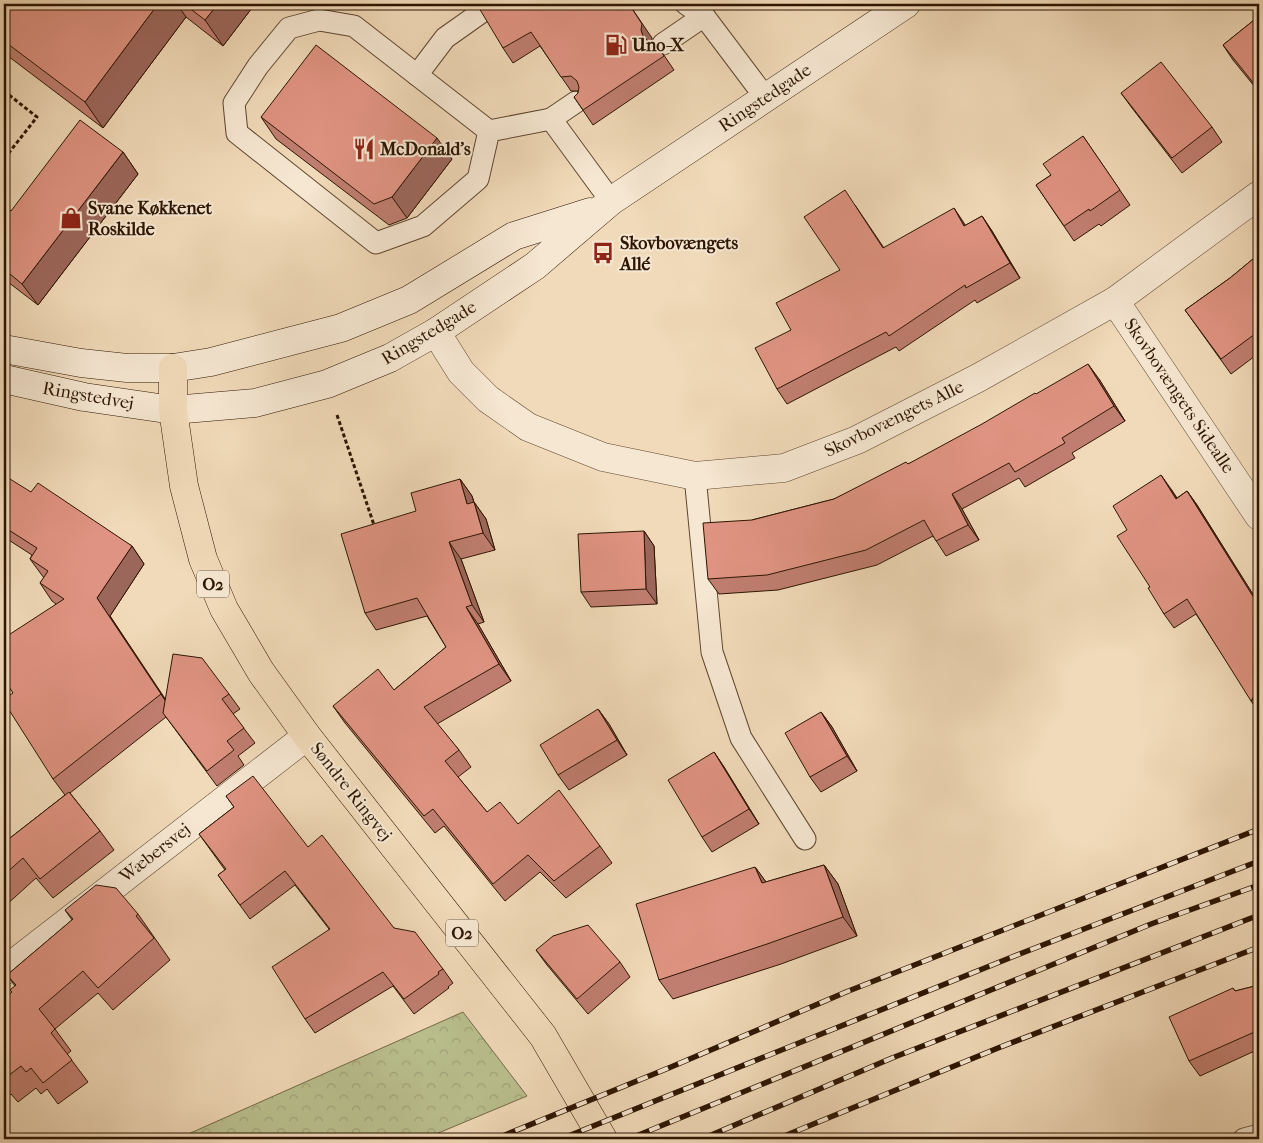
<svg xmlns="http://www.w3.org/2000/svg" width="1263" height="1143" viewBox="0 0 1263 1143" font-family="'IM FELL French Canon',serif">
  <style>
    .forest { fill: url(#forest-crowns); stroke: #746a48 }
    .lines { fill: none; stroke-linecap: round; stroke-linejoin: round }
    .lane-casing { stroke: #5e4630; stroke-width: 23 }
    .street-casing { stroke: #5e4630; stroke-width: 29 }
    .secondary-casing { stroke: #2d1502; stroke-width: 29 }
    .primary-casing { stroke: #2d1502; stroke-width: 29 }
    .path { stroke: #2d1502; stroke-width: 3; stroke-dasharray: 4 2.5; stroke-linecap: butt }
    .lane { stroke: #f6e7d2; stroke-width: 21 }
    .street { stroke: #f6e7d2; stroke-width: 28 }
    .secondary { stroke: #f6e7d2; stroke-width: 28 }
    .primary { stroke: #f1dab9; stroke-width: 28 }
    .rail-casing { stroke: #2d1502; stroke-width: 5.5 }
    .rail { stroke: #f6e7d2; stroke-width: 4; stroke-dasharray: 11; stroke-linecap: butt }
    .wall { fill: #c07e70; stroke: #2d1502 }
    .shaded-wall { fill: #9c675b; stroke: #2d1502 }
    .building { fill: #df9382; stroke: #2d1502 }
    .labels { text-anchor: middle; dominant-baseline: central; stroke-width: 4; stroke-linejoin: round; paint-order: stroke }
    .shield { fill: #f6e7d2; stroke: #695440; stroke-width: 1 }
    .shield-label { font-size: 16px; font-weight: bold; fill: #2d1502 }
    .poi-label { font-size: 18px; font-weight: bold; fill: #2d1502; stroke: #f6e7d2; text-anchor: start }
    .street-label { font-size: 18px; fill: #2d1502; stroke: #f6e7d2 }
  </style>
  <defs>
    <pattern id="forest-crowns" width="20" height="18" patternUnits="userSpaceOnUse" patternTransform="scale(1.25)"><rect width="20" height="18" fill="#bac08f"/><path d="M2 6a3 3 0 1 1 6 0M12 15a3 3 0 1 1 6 0" fill="none" stroke="#a0a47a"/></pattern>
  </defs>
  <rect width="100%" height="100%" fill="#f1dab9"/>
  <filter id="stains"><feTurbulence type="fractalNoise" baseFrequency=".004" numOctaves="4"/><feColorMatrix values="0 0 0 0 .2 0 0 0 0 .09 0 0 0 0 .02 0 0 0 .5 -.17"/></filter>
  <radialGradient id="worn" r=".72"><stop offset=".6" stop-color="#630" stop-opacity="0"/><stop offset="1" stop-color="#630" stop-opacity=".3"/></radialGradient>
  <polygon class="forest" points="463,1012 527,1096 424,1139 177,1139"/>
  <g class="lines">
    <g class="lane-casing">
      <g id="lane">
        <polyline points="686,4 704,16 765,97"/>
        <polyline points="663,44 704,16"/>
        <polyline points="417,75 445,38 493,4"/>
        <polyline points="551,119 576,102"/>
        <polyline points="489,131 478,179 423,226 376,243 237,133 234,103 258,66 289,28 319,20 354,26 489,131 551,119 611,201"/>
        <polyline points="695,476 712,652 741,738 805,839"/>
        <polyline points="1244,1139 1259,1135"/>
      </g>
    </g>
    <g class="street-casing">
      <g id="street">
        <polyline points="1115,301 1259,516"/>
        <polyline points="436,332 461,372 488,399 528,427 603,457 695,476 784,468 857,440 978,378 1115,301 1259,195"/>
        <polyline points="4,971 307,736"/>
      </g>
    </g>
    <g class="secondary-casing">
      <g id="secondary">
        <polyline points="4,349 81,363 127,368 173,368 211,362 341,328 409,300 514,236 590,212"/>
        <polyline points="4,379 84,397 173,410 255,403 327,384 390,358 436,332 535,266 611,201 906,4"/>
      </g>
    </g>
    <g class="primary-casing">
      <polyline id="primary" points="173,368 173,410 184,486 203,559 224,609 261,672 307,736 543,1036 603,1139"/>
    </g>
    <g class="path">
      <polyline points="4,91 37,117 4,159"/>
      <polyline points="337,415 375,528"/>
    </g>
    <use href="#lane" class="lane"/>
    <use href="#street" class="street"/>
    <use href="#secondary" class="secondary"/>
    <use href="#primary" class="primary"/>
    <g class="rail-casing">
      <g id="rail">
        <polyline points="495,1139 671,1067 846,992 1259,829"/>
        <polyline points="561,1139 1017,955 1259,861"/>
        <polyline points="629,1139 1151,924 1259,885"/>
        <polyline points="702,1139 892,1058 1259,915"/>
        <polyline points="777,1139 998,1048 1259,947"/>
      </g>
    </g>
    <use href="#rail" class="rail"/>
  </g>
  <g class="wall">
    <polygon points="4,4 255,4 223,46 186,17 103,128 4,53"/>
    <polygon points="485,4 652,38 651,42 655,42 674,70 593,125 574,97 578,93 578,91 571,91 540,46 513,63 503,48"/>
    <polygon points="1259,16 1259,92 1233,60 1223,45"/>
    <polygon points="1121,93 1212,127 1222,142 1182,173 1132,108"/>
    <polygon points="261,117 452,159 407,218 389,225 276,139"/>
    <polygon points="1083,136 1130,205 1101,226 1099,224 1074,241 1036,185 1051,175"/>
    <polygon points="123,152 138,174 38,305 4,279 4,205 11,211"/>
    <polygon points="855,205 884,248 966,225 982,216 992,231 1020,278 977,303 975,300 899,351 896,347 787,404 777,389 791,330 840,270"/>
    <polygon points="1259,254 1259,353 1231,374 1185,310 1230,278"/>
    <polygon points="1099,379 1125,421 1072,453 1075,458 1025,487 1019,478 962,509 979,540 946,556 933,536 877,565 778,590 719,594 708,579 752,520 834,499 908,464"/>
    <polygon points="460,479 472,496 474,502 486,519 495,550 461,559 484,622 478,624 511,681 437,724 459,750 471,767 458,777 487,812 518,824 600,846 612,863 566,898 540,872 505,901 444,826 435,833 345,723 333,706 394,690 446,647 427,616 376,630 365,613 416,511"/>
    <polygon points="4,489 31,492 132,546 144,564 110,616 166,700 229,694 240,709 233,714 255,743 238,756 244,765 217,786 166,717 70,793 100,831 114,850 53,898 36,878 4,907 4,829 10,838 65,795 53,779 13,693 56,604 52,601 40,583 44,578 30,559 32,555 4,537"/>
    <polygon points="1171,489 1177,498 1187,491 1197,505 1259,604 1259,712 1196,614 1174,628 1164,614 1150,587 1127,530"/>
    <polygon points="644,531 654,546 657,604 591,607 581,592"/>
    <polygon points="598,709 609,724 627,755 569,790 558,775"/>
    <polygon points="821,712 832,727 857,771 821,792 810,777"/>
    <polygon points="714,752 724,767 759,824 712,852 702,837"/>
    <polygon points="226,796 308,847 394,928 443,969 453,983 448,987 449,988 414,1014 393,986 315,1033 305,1019 329,929 295,885 250,919 218,875 225,870 199,834 234,807"/>
    <polygon points="824,865 838,884 857,936 781,964 673,999 659,980 755,867 766,882"/>
    <polygon points="65,910 138,914 170,960 113,1010 98,993 55,1029 71,1051 67,1054 88,1082 58,1104 47,1089 41,1094 36,1088 18,1102 11,1094 4,1100 4,999 12,993 15,986 7,975 72,920"/>
    <polygon points="536,950 620,962 630,977 588,1014 547,965"/>
    <polygon points="1259,985 1259,1049 1200,1076 1189,1061 1233,988 1235,991"/>
  </g>
  <g class="shaded-wall">
    <polygon points="158,4 177,4 186,17 103,128 85,102"/>
    <polygon points="218,4 255,4 223,46 205,20"/>
    <polygon points="629,4 652,38 651,44 643,36"/>
    <polygon points="437,138 452,159 407,218 392,197"/>
    <polygon points="123,152 138,174 38,305 22,284"/>
    <polygon points="954,208 964,223 974,241 964,226"/>
    <polygon points="982,216 992,231 1020,278 1010,263"/>
    <polygon points="1088,364 1099,379 1125,421 1114,406"/>
    <polygon points="1161,475 1171,489 1186,513 1176,499"/>
    <polygon points="460,479 472,496 479,521 467,504"/>
    <polygon points="1187,491 1197,505 1259,604 1259,606"/>
    <polygon points="952,494 962,509 979,540 968,525"/>
    <polygon points="474,502 486,519 495,550 483,533"/>
    <polygon points="644,531 654,546 657,604 646,589"/>
    <polygon points="449,542 461,559 484,622 472,605"/>
    <polygon points="132,546 144,564 110,616 173,712 97,598"/>
    <polygon points="466,607 478,624 511,681 499,664"/>
    <polygon points="1259,688 1259,712 1251,701"/>
    <polygon points="598,709 609,724 627,755 617,740"/>
    <polygon points="821,712 832,727 857,771 847,756"/>
    <polygon points="714,752 724,767 759,824 749,809"/>
    <polygon points="824,865 838,884 857,936 843,917"/>
    <polygon points="755,867 769,886 762,883"/>
  </g>
  <g class="building">
    <polygon points="4,4 158,4 85,102 4,41"/>
    <polygon points="184,4 218,4 205,20"/>
    <polygon points="485,4 629,4 642,24 641,30 643,36 648,41 655,42 664,56 583,110 574,97 578,93 579,87 577,81 571,76 561,77 531,32 503,48 479,8"/>
    <polygon points="1259,16 1259,90 1223,45"/>
    <polygon points="316,45 437,138 392,197 374,204 261,117"/>
    <polygon points="1161,62 1212,127 1172,158 1121,93"/>
    <polygon points="80,120 123,152 22,284 4,269 4,205 11,211"/>
    <polygon points="1083,136 1120,190 1090,211 1089,209 1064,226 1036,185 1051,175 1043,164"/>
    <polygon points="845,190 883,248 954,208 964,226 982,216 1010,263 966,288 965,285 889,336 886,332 777,389 755,348 791,330 776,303 840,270 804,217"/>
    <polygon points="1259,254 1259,317 1256,320 1259,324 1259,331 1221,359 1185,310 1230,278"/>
    <polygon points="1088,364 1114,406 1062,438 1065,443 1015,472 1009,463 952,494 968,525 936,541 924,520 866,550 767,575 708,579 703,523 752,520 834,499 906,462 908,464 982,424 1035,393 1036,394"/>
    <polygon points="1161,475 1176,499 1187,491 1259,606 1259,688 1251,701 1187,599 1164,614 1148,588 1150,587 1117,536 1127,530 1113,506"/>
    <polygon points="10,479 31,492 38,483 132,546 97,598 161,694 53,779 4,702 4,699 13,693 4,679 4,638 64,599 40,583 48,571 30,559 37,548 4,527 4,489"/>
    <polygon points="460,479 467,504 474,502 483,533 449,542 472,605 466,607 499,664 424,707 459,750 445,761 487,812 500,802 518,824 559,790 600,846 554,881 528,855 493,884 433,809 424,816 333,706 378,669 394,690 446,647 417,598 365,613 341,534 416,511 411,493"/>
    <polygon points="644,531 646,589 581,592 578,534"/>
    <polygon points="173,654 202,658 229,694 222,699 244,728 227,741 234,750 207,771 163,713"/>
    <polygon points="598,709 617,740 558,775 540,745"/>
    <polygon points="821,712 847,756 810,777 785,733"/>
    <polygon points="714,752 749,809 702,837 668,780"/>
    <polygon points="253,776 308,847 322,835 394,928 415,932 443,969 438,972 439,974 404,999 383,972 305,1019 272,967 330,929 285,871 240,905 218,875 226,869 199,834 234,807 226,796"/>
    <polygon points="69,792 100,831 40,879 23,858 4,875 4,829 10,838"/>
    <polygon points="824,865 843,917 767,944 659,980 636,904 755,867 762,883"/>
    <polygon points="96,885 116,888 138,914 136,916 154,938 98,988 83,971 39,1009 55,1029 51,1033 72,1060 43,1083 31,1068 26,1072 21,1066 4,1079 4,999 12,992 10,990 16,985 7,975 73,919 65,910"/>
    <polygon points="588,925 620,962 577,999 536,950 553,936"/>
    <polygon points="1259,985 1259,1030 1189,1061 1169,1017 1233,988 1235,991"/>
  </g>
  <defs>
    <g id="fuel-bare" transform="scale(1.725)"><path d="M-5.5-6h7V0h2V4h1.3V-2.5L3-4.5l.8-.8L6-3V5H2.5V1h-1V6h-7ZM-4.2-4.7v3.2H.2V-4.7Z" fill="#8f2418" stroke="#f6e7d2" stroke-width="2.5" paint-order="stroke"/></g>
    <g id="restaurant-bare" transform="scale(1.725)"><path d="M-5-6h1v4h1v-4h1v4h1v-4h1v5L-1.5 .5V6h-2V.5L-5-1ZM5-6V6H3V1.5H1.5Q1.5-4 5-6Z" fill="#8f2418" stroke="#f6e7d2" stroke-width="2.5" paint-order="stroke"/></g>
    <g id="shop-bare" transform="scale(1.725)"><path d="M-5-2.5h2.3a2.7 3.5 0 0 1 5.4 0H5L5.5 6h-11ZM-1.5-2.5h3a1.5 2.3 0 0 0-3 0Z" fill="#8f2418" stroke="#f6e7d2" stroke-width="2.5" paint-order="stroke"/></g>
    <g id="bus-bare" transform="scale(1.725)"><path d="M-5-6H5V4H4V6H2V4H-2V6H-4V4H-5ZM-3.5-4V0h7V-4ZM-3.5 1.2v1.5H-2V1.2ZM2 1.2v1.5H3.5V1.2Z" fill="#8f2418" stroke="#f6e7d2" stroke-width="2.5" paint-order="stroke"/></g>
  </defs>
  <g fill-rule="evenodd">
    <use href="#fuel-bare" x="616" y="45"/>
    <use href="#restaurant-bare" x="364" y="149"/>
    <use href="#shop-bare" x="71" y="218"/>
    <use href="#bus-bare" x="603" y="253"/>
  </g>
  <g class="labels">
    <g class="shield">
      <rect x="197" y="570.5" width="32" height="27" rx="4"/>
      <rect x="446" y="919.5" width="32" height="27" rx="4"/>
    </g>
    <g class="shield-label">
      <text x="213" y="584">O2</text>
      <text x="462" y="933">O2</text>
    </g>
    <g class="poi-label">
      <text x="632" y="45">Uno-X</text>
      <text x="380" y="149">McDonald's</text>
      <text x="88" y="208">Svane Køkkenet<tspan x="88" dy="21">Roskilde</tspan></text>
      <text x="620" y="243">Skovbovængets<tspan x="620" dy="21">Allé</tspan></text>
    </g>
    <g class="street-label">
      <text transform="translate(765 98) rotate(-34)">Ringstedgade</text>
      <text transform="translate(429 333) rotate(-31)">Ringstedgade</text>
      <text transform="translate(88 396) rotate(10)">Ringstedvej</text>
      <text transform="translate(1179 396) rotate(56)">Skovbovængets Sidealle</text>
      <text transform="translate(894 419) rotate(-26)">Skovbovængets Alle</text>
      <text transform="translate(351 792) rotate(52)">Søndre Ringvej</text>
      <text transform="translate(155 853) rotate(-38)">Wæbersvej</text>
    </g>
  </g>
  <rect width="1263" height="1143" fill="none" stroke="#f1dab9" stroke-width="20"/>
  <rect x="5" y="5" width="1253" height="1133" fill="none" stroke="#2d1502" stroke-width="2.5"/>
  <rect x="10" y="10" width="1243" height="1123" fill="none" stroke="#2d1502"/>
  <rect width="100%" height="100%" filter="url(#stains)"/>
  <rect width="100%" height="100%" fill="url(#worn)"/>
</svg>
